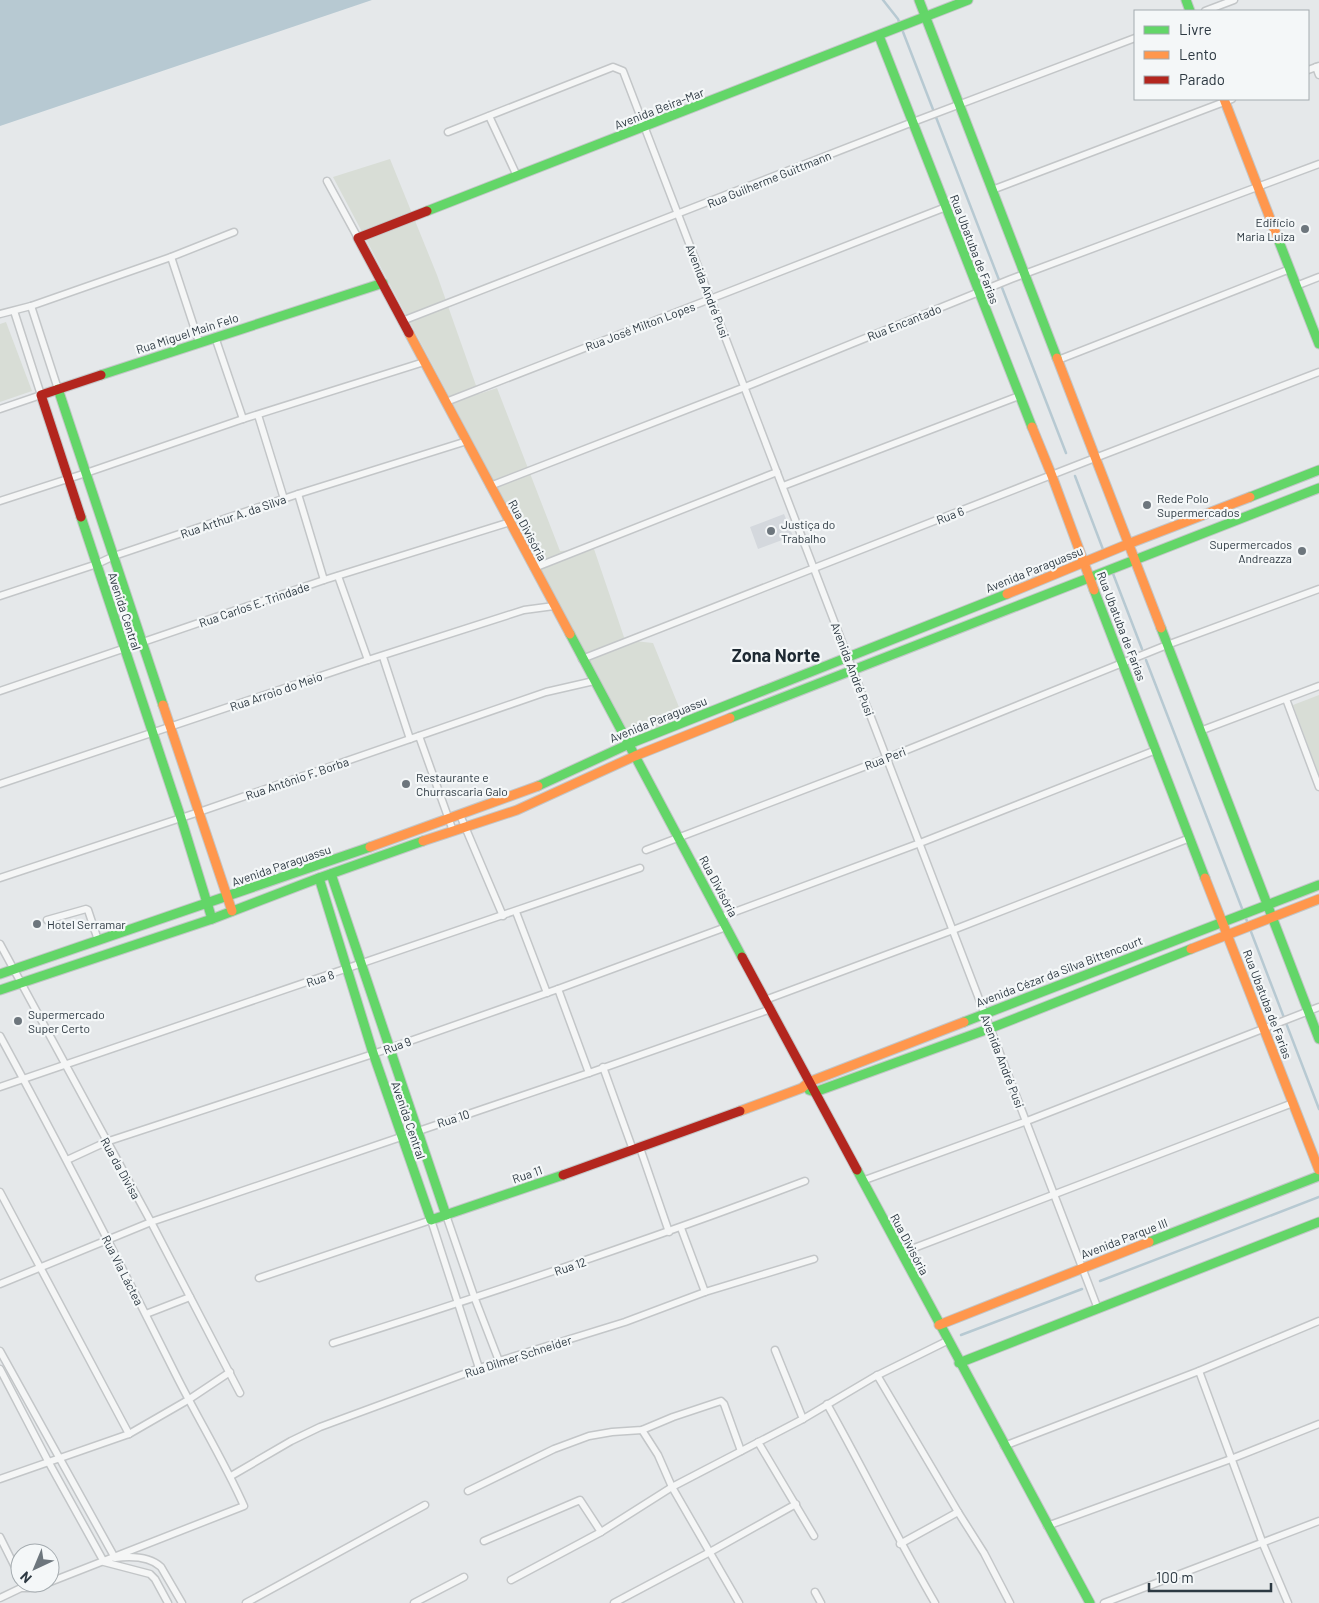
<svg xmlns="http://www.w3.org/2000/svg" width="1319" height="1603" viewBox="0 0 1319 1603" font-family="Barlow,sans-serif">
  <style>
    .built { fill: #d4d8dd }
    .green { fill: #d8ddd6 }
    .water { fill: #b7c9d2 }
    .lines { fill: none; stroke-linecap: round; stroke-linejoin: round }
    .stream { stroke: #b7c9d2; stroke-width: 2.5 }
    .street-casing { stroke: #c3c6c8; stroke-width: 9 }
    .fast-casing { stroke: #c3c6c8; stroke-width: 11 }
    .slow-casing { stroke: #c3c6c8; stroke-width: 11 }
    .jam-casing { stroke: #c3c6c8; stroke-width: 11 }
    .street { stroke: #f5f6f6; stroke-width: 6 }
    .fast { stroke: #63d668; stroke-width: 9 }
    .slow { stroke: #ff974d; stroke-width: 9 }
    .jam { stroke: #b3261e; stroke-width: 9 }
    .poi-dot { fill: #6d767d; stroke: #f4f7f8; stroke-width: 2 }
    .labels { text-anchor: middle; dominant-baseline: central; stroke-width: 4.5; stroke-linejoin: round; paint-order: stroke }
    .street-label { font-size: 12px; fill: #2d3942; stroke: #f4f7f8 }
    .poi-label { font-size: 12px; fill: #2d3942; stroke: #f4f7f8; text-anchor: start }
    .district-label { font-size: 18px; font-weight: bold; fill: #1f2a33; stroke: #f4f7f8 }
  </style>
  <rect width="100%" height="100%" fill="#e5e8ea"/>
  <polygon class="built" points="784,514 793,536 758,549 750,527"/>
  <g class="green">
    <polygon points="390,159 437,275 479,394 497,388 560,551 594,549 625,640 653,643 683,717 631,740 333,177"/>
    <polygon points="6,322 32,391 0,402 0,324"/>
    <polygon points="1319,695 1319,775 1293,705"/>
  </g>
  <polygon class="water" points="0,0 372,0 0,126"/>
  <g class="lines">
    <g class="stream">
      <polyline points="883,0 898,19 1066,453"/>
      <polyline points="1075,476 1104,552"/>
      <polyline points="1112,571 1142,649"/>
      <polyline points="1146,660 1243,911"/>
      <polyline points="1245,916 1319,1109"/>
      <polyline points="1100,1281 1319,1197"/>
      <polyline points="961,1335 1082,1289"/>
    </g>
    <g class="street-casing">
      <g id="street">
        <polyline points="1205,11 1234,0"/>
        <polyline points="1316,67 1319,75"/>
        <polyline points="1308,70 1319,66"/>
        <polyline points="489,116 517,176"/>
        <polyline points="448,132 613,67 623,71 1098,1309"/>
        <polyline points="327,181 358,238"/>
        <polyline points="992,190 1232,99"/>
        <polyline points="171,257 199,342"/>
        <polyline points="1296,286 1319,277"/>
        <polyline points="31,306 58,389"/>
        <polyline points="0,314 31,306 171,257 234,232"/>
        <polyline points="402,321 913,122 1135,38"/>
        <polyline points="215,337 243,419"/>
        <polyline points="1058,360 1290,269"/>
        <polyline points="446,402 946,207"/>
        <polyline points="0,409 41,395 14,311"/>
        <polyline points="258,415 284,499"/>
        <polyline points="490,486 745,387 1011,279 1319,164"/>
        <polyline points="783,486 1019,396"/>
        <polyline points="298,494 324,580"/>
        <polyline points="0,501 86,473 243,419 424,362"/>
        <polyline points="534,568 777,472"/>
        <polyline points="338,576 368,660"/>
        <polyline points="0,596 97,564 114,556 298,494 467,441"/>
        <polyline points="383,657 410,739"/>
        <polyline points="582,659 1095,458 1319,372"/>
        <polyline points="0,691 324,580 510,522"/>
        <polyline points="1286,699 1319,787"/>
        <polyline points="1200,731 1319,686"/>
        <polyline points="419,736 453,831"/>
        <polyline points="0,784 368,660 524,610 554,606"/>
        <polyline points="460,815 503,916"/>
        <polyline points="646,850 887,758 1167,645 1319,589"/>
        <polyline points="0,878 199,812 546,692 594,681"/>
        <polyline points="516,912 547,993"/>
        <polyline points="721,917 920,843 1156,750"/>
        <polyline points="47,920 86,909 88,910 98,940"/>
        <polyline points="0,944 151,1222 240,1393"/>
        <polyline points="558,989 589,1073"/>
        <polyline points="765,1000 953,930 1190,838"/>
        <path d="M0 1036C61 1148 119 1261 176 1375 198 1419 224 1461 244 1506L50 1582"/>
        <polyline points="603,1067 633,1150"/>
        <polyline points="0,1087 640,868"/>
        <polyline points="640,1148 669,1232"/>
        <polyline points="67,1160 106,1142 373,1054 558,989 726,927"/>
        <polyline points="862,1181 1027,1121 1319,1007"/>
        <polyline points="0,1192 129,1434"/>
        <polyline points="446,1215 475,1299 499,1361"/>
        <polyline points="681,1228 705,1292"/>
        <polyline points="901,1253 1293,1103"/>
        <polyline points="259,1278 431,1220 479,1368"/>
        <polyline points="0,1284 151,1222 589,1073 771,1009"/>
        <polyline points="146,1314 190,1297"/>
        <path d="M333 1343C492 1293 649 1240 805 1181"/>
        <polyline points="775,1350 803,1419"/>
        <path d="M0 1351 115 1558C131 1556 149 1556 161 1567L182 1603"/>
        <polyline points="0,1369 48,1461 104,1562 150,1574 155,1579 168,1603"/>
        <polyline points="1199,1371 1263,1544 1288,1603"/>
        <polyline points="877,1375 958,1512 984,1553 1010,1603"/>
        <path d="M827 1404C864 1470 897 1538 935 1603"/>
        <polyline points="642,1430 658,1455 672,1487 739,1603"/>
        <polyline points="758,1442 814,1536"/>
        <polyline points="1004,1446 1199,1371 1319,1321"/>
        <polyline points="231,1476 291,1441 320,1427 499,1361 625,1322 705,1292 814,1259"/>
        <polyline points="0,1479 129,1434 188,1400 230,1372"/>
        <polyline points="468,1491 554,1449 589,1436 612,1432 642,1430 673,1417 721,1401 724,1404 741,1451"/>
        <polyline points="1047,1526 1231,1459 1319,1424"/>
        <polyline points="0,1537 20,1577"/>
        <polyline points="484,1541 580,1500 601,1532"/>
        <polyline points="900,1544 958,1512"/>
        <polyline points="511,1580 601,1532 672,1487 803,1419 874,1377 947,1341"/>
        <polyline points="815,1592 821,1603"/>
        <polyline points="0,1598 21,1588 35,1588 47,1583"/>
        <polyline points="246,1603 425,1505"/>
        <polyline points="414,1603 464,1577"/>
        <polyline points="614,1603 710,1552 796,1504"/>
        <polyline points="1104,1603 1319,1521"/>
      </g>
    </g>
    <g class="fast-casing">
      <g id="fast">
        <polyline points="919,0 1057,358"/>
        <polyline points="1186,0 1190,11"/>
        <polyline points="879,36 1032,427"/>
        <polyline points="427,211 968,0"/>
        <polyline points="1278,239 1319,344"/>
        <polyline points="101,375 383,283"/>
        <polyline points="58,389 163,705"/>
        <polyline points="1250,497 1319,470"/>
        <polyline points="81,517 181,818 212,919"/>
        <polyline points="1094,590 1205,878"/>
        <polyline points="1161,628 1319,1039"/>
        <polyline points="570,634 742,957"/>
        <polyline points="730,718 1319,488"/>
        <polyline points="538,786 629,744 1007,594"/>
        <polyline points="331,874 446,1215"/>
        <polyline points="319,878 372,1050 431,1220 563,1175"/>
        <polyline points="0,974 370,847"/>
        <polyline points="0,990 212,919 319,878 423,841"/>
        <polyline points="964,1022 1319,885"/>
        <polyline points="809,1090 815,1092 991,1028 1191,949"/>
        <polyline points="857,1170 1090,1603"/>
        <polyline points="1149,1242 1319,1176"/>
        <polyline points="959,1363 1319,1222"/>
      </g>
    </g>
    <g class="slow-casing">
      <g id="slow">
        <polyline points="1224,99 1278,239"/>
        <polyline points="409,333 570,634"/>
        <polyline points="1057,358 1161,628"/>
        <polyline points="1032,427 1052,476 1094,590"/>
        <polyline points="1007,594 1128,544 1250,497"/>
        <polyline points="163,705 232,911"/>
        <polyline points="423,841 517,810 635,756 730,718"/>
        <polyline points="370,847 538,786"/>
        <polyline points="1205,878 1319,1170"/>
        <polyline points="1191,949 1319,899"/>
        <polyline points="740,1111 802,1088 809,1082 964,1022"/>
        <polyline points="939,1325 1149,1242"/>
      </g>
    </g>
    <g class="jam-casing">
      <g id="jam">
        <polyline points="409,333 358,238 427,211"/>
        <polyline points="81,517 41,395 101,375"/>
        <polyline points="742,957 857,1170"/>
        <polyline points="563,1175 740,1111"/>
      </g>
    </g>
    <use href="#street" class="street"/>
    <use href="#fast" class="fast"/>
    <use href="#slow" class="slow"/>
    <use href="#jam" class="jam"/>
  </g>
  <g class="poi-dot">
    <circle cx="1305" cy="229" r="5"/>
    <circle cx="1147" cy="505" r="5"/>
    <circle cx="771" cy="531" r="5"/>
    <circle cx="1302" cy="551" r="5"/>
    <circle cx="406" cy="784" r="5"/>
    <circle cx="37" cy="924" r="5"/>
    <circle cx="18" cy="1021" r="5"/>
  </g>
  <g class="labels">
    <g class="street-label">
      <text transform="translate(659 108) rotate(-21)">Avenida Beira-Mar</text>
      <text transform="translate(769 179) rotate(-22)">Rua Guilherme Guittmann</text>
      <text transform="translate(975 249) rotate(69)">Rua Ubatuba de Farias</text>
      <text transform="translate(708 291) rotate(69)">Avenida André Pusi</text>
      <text transform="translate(904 322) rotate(-22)">Rua Encantado</text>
      <text transform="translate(640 326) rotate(-21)">Rua José Milton Lopes</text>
      <text transform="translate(187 333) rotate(-18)">Rua Miguel Main Felo</text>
      <text transform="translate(950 515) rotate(-21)">Rua 6</text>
      <text transform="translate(233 516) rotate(-19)">Rua Arthur A. da Silva</text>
      <text transform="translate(528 530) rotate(62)">Rua Divisória</text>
      <text transform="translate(1034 569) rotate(-22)">Avenida Paraguassu</text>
      <text transform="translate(254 604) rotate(-19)">Rua Carlos E. Trindade</text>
      <text transform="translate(125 611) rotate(72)">Avenida Central</text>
      <text transform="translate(1122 626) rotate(69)">Rua Ubatuba de Farias</text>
      <text transform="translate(853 669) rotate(69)">Avenida André Pusi</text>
      <text transform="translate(276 691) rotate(-19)">Rua Arroio do Meio</text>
      <text transform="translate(658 719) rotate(-22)">Avenida Paraguassu</text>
      <text transform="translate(885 758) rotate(-21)">Rua Peri</text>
      <text transform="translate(297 778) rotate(-19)">Rua Antônio F. Borba</text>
      <text transform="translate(281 865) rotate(-19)">Avenida Paraguassu</text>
      <text transform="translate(719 886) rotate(62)">Rua Divisória</text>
      <text transform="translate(1059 971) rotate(-21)">Avenida Cézar da Silva Bittencourt</text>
      <text transform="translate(320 978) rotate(-18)">Rua 8</text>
      <text transform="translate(1268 1004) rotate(69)">Rua Ubatuba de Farias</text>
      <text transform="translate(397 1045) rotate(-20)">Rua 9</text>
      <text transform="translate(1003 1061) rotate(69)">Avenida André Pusi</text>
      <text transform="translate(453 1118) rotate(-18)">Rua 10</text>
      <text transform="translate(409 1120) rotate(71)">Avenida Central</text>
      <text transform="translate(121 1168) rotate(61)">Rua da Divisa</text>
      <text transform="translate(527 1174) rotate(-19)">Rua 11</text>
      <text transform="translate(1124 1238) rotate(-21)">Avenida Parque III</text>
      <text transform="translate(910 1244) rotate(62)">Rua Divisória</text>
      <text transform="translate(570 1266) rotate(-19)">Rua 12</text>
      <text transform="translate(123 1270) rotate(63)">Rua Via Láctea</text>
      <text transform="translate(518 1356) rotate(-18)">Rua Dilmer Schneider</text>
    </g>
    <g class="poi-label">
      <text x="1295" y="222" text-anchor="end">Edifício<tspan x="1295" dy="14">Maria Luiza</tspan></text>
      <text x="1157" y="498">Rede Polo<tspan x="1157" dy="14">Supermercados</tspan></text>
      <text x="781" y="524">Justiça do<tspan x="781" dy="14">Trabalho</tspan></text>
      <text x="1292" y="544" text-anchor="end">Supermercados<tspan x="1292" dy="14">Andreazza</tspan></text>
      <text x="416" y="777">Restaurante e<tspan x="416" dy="14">Churrascaria Galo</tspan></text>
      <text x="47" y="924">Hotel Serramar</text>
      <text x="28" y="1014">Supermercado<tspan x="28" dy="14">Super Certo</tspan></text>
    </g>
    <g class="district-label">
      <text x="776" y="655">Zona Norte</text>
    </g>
  </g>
  <rect x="1134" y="10" width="175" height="90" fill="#f4f7f8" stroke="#a4abaf"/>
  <rect x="1144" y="26" width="25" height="8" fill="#63d668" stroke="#a4abaf"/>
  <text x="1179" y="35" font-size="15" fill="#2d3942">Livre</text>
  <rect x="1144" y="51" width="25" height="8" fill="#ff974d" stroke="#a4abaf"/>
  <text x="1179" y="60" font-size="15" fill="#2d3942">Lento</text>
  <rect x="1144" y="76" width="25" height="8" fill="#b3261e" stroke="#a4abaf"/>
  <text x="1179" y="85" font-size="15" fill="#2d3942">Parado</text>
  <g transform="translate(35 1568) rotate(224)"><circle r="24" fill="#f4f7f8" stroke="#a4abaf"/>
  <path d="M0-4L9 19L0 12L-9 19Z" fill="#6d767d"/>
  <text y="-8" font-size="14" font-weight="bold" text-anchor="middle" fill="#2d3942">N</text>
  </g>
  <path d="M1149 1583v8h122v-8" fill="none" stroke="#2d3942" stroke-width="2.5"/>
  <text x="1156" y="1583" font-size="15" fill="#2d3942" stroke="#f4f7f8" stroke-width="4" paint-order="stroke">100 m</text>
</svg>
